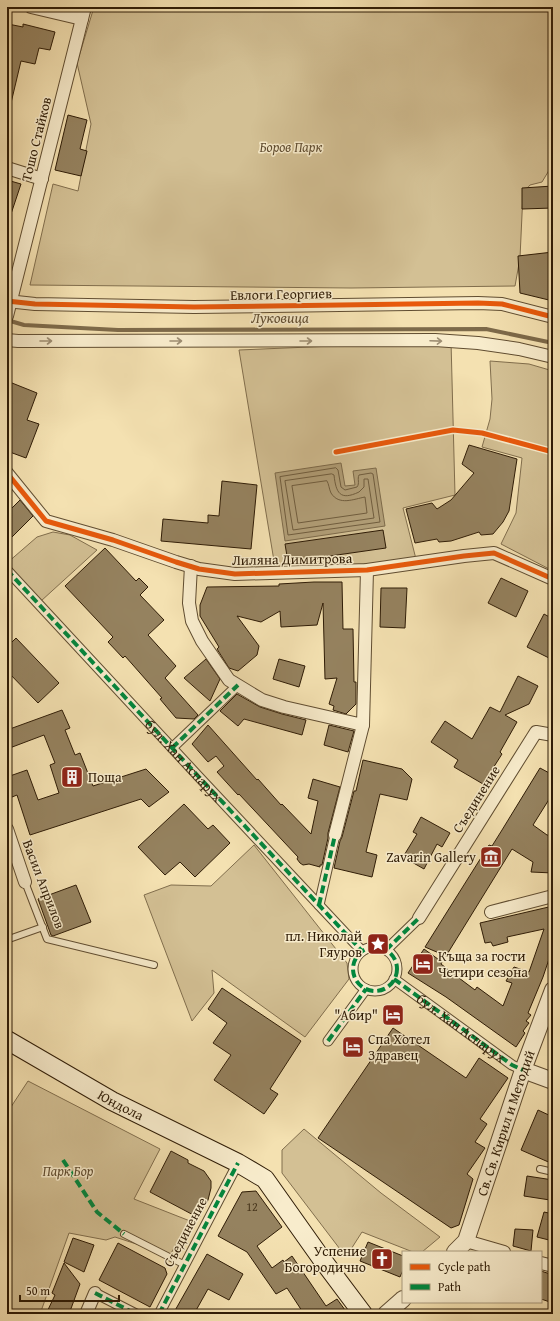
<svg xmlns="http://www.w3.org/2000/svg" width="560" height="1321" viewBox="0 0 560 1321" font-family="'Gentium Book Plus',serif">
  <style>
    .green { fill: #d3c094; stroke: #816e4d }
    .water { fill: #b19e77; stroke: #7d6a4a }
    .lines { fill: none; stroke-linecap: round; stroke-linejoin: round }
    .shore { stroke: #705d3e; stroke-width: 1 }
    .stream { stroke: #7d6a4a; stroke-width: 4 }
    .building { fill: #95825f; stroke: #2f1c06 }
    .service-casing { stroke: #604d31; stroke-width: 8 }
    .pedestrian-casing { stroke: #604d31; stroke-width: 11 }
    .minor-casing { stroke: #604d31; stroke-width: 14 }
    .tertiary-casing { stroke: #604d31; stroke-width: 18 }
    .secondary-casing { stroke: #2f1c06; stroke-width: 20 }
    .service { stroke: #f8eccc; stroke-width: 6 }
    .pedestrian { stroke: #f8eccc; stroke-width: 9 }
    .minor { stroke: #f8eccc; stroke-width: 12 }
    .tertiary { stroke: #f8eccc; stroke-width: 16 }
    .secondary { stroke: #f8eccc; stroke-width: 18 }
    .quiet { stroke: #00873e; stroke-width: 4; stroke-dasharray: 8 4; stroke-linecap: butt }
    .cycleway-casing { stroke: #f8eccc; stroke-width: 8 }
    .cycleway { stroke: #e8590c; stroke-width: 5 }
    .oneway { stroke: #9e8e73 }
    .labels { text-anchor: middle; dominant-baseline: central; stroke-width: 3; stroke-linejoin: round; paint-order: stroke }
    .number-label { font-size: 12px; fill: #48361c }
    .street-label { font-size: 14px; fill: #2f1c06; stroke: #f8eccc }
    .park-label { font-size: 14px; font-style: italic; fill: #604d31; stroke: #f8eccc }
    .poi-label { font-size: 14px; fill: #2f1c06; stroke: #f8eccc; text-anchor: end }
    .water-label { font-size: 15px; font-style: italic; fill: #635033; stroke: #f8eccc }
  </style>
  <rect width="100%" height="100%" fill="#f4e1b1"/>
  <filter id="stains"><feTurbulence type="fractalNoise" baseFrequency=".005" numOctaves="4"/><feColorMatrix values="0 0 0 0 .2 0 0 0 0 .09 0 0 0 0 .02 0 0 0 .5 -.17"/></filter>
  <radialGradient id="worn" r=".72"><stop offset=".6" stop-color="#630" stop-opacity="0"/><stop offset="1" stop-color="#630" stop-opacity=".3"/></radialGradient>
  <g class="green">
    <polygon points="94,7 553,7 553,167 551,167 542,182 530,185 523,193 520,258 515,286 351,288 30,285 53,184 78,191 91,124 77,63"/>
    <polygon points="451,341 455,495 403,508 417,563 276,573 239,350"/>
    <polygon points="490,361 529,364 553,371 553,571 501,544 516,513 522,458 482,447 490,419 492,399"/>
    <polygon points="53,532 70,535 97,550 41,601 7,563 37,537"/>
    <polygon points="254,845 347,963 349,979 305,1037 212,970 214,993 192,1021 144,895 171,885 211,886"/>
    <polygon points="28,1081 160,1149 134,1199 190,1221 170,1255 115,1237 106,1240 69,1233 40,1314 7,1314 7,1113"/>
    <polygon points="304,1129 381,1193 440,1237 422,1252 413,1252 362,1232 346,1257 282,1173 282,1150"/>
  </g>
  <polygon class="water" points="341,463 345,486 355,485 353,471 376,468 385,526 285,541 275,473"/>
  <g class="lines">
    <g class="shore">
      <path d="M336 468 338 470 341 487 345 490 357 487C360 483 357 479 359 475L371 473 373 474 380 522 288 535 280 477Z"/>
      <path d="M332 474 334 475C336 493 340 501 359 492L364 487V479H368L374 518 293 530 285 481Z"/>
      <path d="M327 481C329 484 329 489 331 493 339 506 354 499 365 497L367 513 298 523 292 486Z"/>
    </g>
    <polyline class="stream" points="7,320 24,325 118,330 486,329 553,343"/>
  </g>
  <g class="building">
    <polygon points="8,24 23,27 23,24 55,32 50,50 39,48 35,64 21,61 11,103 7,102 7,30"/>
    <polygon points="68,115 87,120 80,149 87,151 81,176 55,170"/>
    <polygon points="7,180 21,184 9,220 7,220"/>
    <polygon points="553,186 553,208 522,209 522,188"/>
    <polygon points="553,252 553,301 520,293 518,256"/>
    <polygon points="7,381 37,393 27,420 39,424 26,458 7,451"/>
    <polygon points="469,445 517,459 509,511 503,522 493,534 481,535 479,532 451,541 439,542 437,539 415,543 406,509 432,503 437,509 451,500 474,473 462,464"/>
    <polygon points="222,481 257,485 251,549 161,541 163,519 208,523 208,515 219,516"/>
    <polygon points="20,500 33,516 7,542 7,513"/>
    <polygon points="383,530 386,548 288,562 285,544"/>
    <polygon points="105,548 136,581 139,578 148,587 140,595 164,620 148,635 176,666 165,678 198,715 194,719 176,718 160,699 162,698 125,656 123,658 108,642 113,637 65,586"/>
    <polygon points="501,578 528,591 516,617 488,603"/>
    <polygon points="314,582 342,582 343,629 353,629 354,682 356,682 356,704 346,714 333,710 334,706 329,704 337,678 325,679 323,603 317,625 281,627 280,611 261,622 237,616 259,646 257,655 238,671 229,668 217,649 219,647 200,616 200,605 207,587 279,586 279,584"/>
    <polygon points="381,588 407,588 405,628 380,627"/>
    <polygon points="544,614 553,619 553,660 527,647"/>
    <polygon points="16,638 59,683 38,703 7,671 7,647"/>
    <polygon points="206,659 220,679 210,701 184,678"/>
    <polygon points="279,659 305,666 299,687 273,679"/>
    <polygon points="518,676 538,686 529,704 505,715 517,722 500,752 502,754 483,784 454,767 458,760 431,742 445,721 472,739 490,707 500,712"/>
    <polygon points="237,694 260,707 282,714 306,720 302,735 244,719 238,726 220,711"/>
    <polygon points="62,710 70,728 65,730 75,755 80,753 93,786 146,769 169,792 149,807 141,799 30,835 17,795 7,799 7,777 27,770 38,800 59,793 50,765 55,763 44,735 7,749 7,730"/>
    <polygon points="208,725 257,780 258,779 281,805 282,804 311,834 318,801 308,798 313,779 340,787 328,833 328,838 322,865 320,865 320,867 309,864 303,865 300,863 297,859 298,857 239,794 238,795 217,772 224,766 216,756 208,762 192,744"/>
    <polygon points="329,725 354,731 348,752 324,745"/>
    <polygon points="363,760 402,769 412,779 407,800 380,794 366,852 377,855 372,877 334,868 340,841 342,837 354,791 356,791"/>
    <polygon points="540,768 553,775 553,793 533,825 547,835 553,836 553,873 531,872 533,862 512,849 446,956 425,947 489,845 492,846 502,830"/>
    <polygon points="184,804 208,829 213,825 230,843 195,877 180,862 165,875 138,847"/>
    <polygon points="421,817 450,833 442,847 437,844 424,869 403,857 417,834 413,832"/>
    <polygon points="76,885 91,922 53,936 51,935 38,899"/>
    <polygon points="553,906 553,947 543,977 528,1013 531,1015 526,1021 529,1023 523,1031 525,1033 516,1047 446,997 408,973 424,949 442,962 441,964 459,978 475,990 477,987 503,1006 512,983 506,981 514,967 529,972 544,929 507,937 508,942 493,946 491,942 485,943 480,923"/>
    <polygon points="222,988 301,1041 270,1089 278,1094 264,1114 214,1080 231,1055 213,1043 227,1023 208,1009"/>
    <polygon points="393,1028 466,1078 479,1058 508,1078 480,1119 487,1124 475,1142 485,1148 467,1174 473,1179 459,1225 451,1228 318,1138"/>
    <polygon points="538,1110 553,1117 553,1164 521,1150"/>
    <polygon points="171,1151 188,1160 188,1163 204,1171 211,1181 211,1188 208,1200 199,1218 150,1192"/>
    <polygon points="527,1176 553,1180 550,1200 524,1196"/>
    <polygon points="256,1191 282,1227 257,1246 272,1268 283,1260 284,1262 292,1256 326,1306 337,1299 348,1314 304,1314 287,1288 276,1294 247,1252 218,1236 242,1192"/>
    <polygon points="544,1212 553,1214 553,1241 537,1237"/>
    <polygon points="515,1229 533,1230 531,1251 513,1246"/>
    <polygon points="73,1238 94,1245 84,1272 64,1262"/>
    <polygon points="368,1242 403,1256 403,1270 400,1277 360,1261"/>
    <polygon points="118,1243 165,1268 167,1274 150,1307 99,1280"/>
    <polygon points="207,1254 243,1274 229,1300 208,1289 194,1314 173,1314"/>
    <polygon points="64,1263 80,1284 69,1314 46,1314 55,1295 52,1293"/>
    <polygon points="541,1271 553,1275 553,1303 541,1299"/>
  </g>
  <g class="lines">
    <g class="service-casing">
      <g id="service">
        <polyline points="25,882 47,939 154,965"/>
        <polyline points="9,939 43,927"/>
        <polyline points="540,1169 553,1172"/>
        <polyline points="124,1234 185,1265"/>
      </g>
    </g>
    <g class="pedestrian-casing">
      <g id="pedestrian">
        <path id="s1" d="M7 570 199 777 362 951"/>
        <polyline points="172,748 238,685"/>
        <polyline points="319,905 335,835"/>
        <circle cx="375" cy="969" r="22"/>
        <polyline points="386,950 419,918"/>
        <path id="s2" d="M394 979 512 1065 523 1070"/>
        <polyline points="328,1041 366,989"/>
        <polyline points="95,1293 136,1314"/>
        <polyline points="159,1314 238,1163"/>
      </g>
    </g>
    <g class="minor-casing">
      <g id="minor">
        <polyline points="31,7 82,19"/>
        <polyline points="7,168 42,179"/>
        <polyline points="7,301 35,304 194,307 478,303 502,304 553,317"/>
        <polyline points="7,316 85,7"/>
        <polyline points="7,340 18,341 435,340 478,343 519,349 553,357"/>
        <polyline points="7,473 46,521 113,540 176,562 199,569 235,574 367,570 464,556 494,553 553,579"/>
        <polyline points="191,566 189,603 192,621 202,641 229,680 262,700 284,707 363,725 367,570"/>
        <polyline points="7,829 25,882"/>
        <polyline points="335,835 363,725"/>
        <polyline points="491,912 553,896"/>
        <polyline points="419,918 536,732 553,735"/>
        <polyline points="466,1241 504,1252"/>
        <polyline points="541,1263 553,1266"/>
        <polyline points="86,1314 95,1293"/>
      </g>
    </g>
    <g class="tertiary-casing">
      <g id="tertiary">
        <polyline points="523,1070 553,1081"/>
        <path id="s3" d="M455 1252 466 1241 523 1070 553 990"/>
        <polyline points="386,1314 403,1299"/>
      </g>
    </g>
    <g class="secondary-casing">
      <g id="secondary">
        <path id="s4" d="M7 1040 112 1101 238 1163 265 1179 321 1258 363 1314"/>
      </g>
    </g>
    <use href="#service" class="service"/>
    <use href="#pedestrian" class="pedestrian"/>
    <use href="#minor" class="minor"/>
    <use href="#tertiary" class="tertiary"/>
    <use href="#secondary" class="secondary"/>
    <g class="quiet">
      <polyline points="7,570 199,777 362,951"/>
      <polyline points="172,748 238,685"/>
      <polyline points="319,905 335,835"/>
      <circle cx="375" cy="969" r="22"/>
      <polyline points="386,950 419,918"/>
      <polyline points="394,979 512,1065 523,1070"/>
      <polyline points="328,1041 366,989"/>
      <polyline points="63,1160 97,1212 124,1234"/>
      <polyline points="95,1293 136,1314"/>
      <polyline points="159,1314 238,1163"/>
    </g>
    <g class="cycleway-casing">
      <g id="cycleway">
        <polyline points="7,301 35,304 194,307 478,303 502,304 553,317"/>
        <polyline points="336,452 453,430 482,433 553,452"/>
        <polyline points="7,473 46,521 113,540 176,562 199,569 235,574 367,570 464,556 494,553 553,579"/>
      </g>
    </g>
    <use href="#cycleway" class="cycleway"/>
  </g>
  <defs><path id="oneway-shaft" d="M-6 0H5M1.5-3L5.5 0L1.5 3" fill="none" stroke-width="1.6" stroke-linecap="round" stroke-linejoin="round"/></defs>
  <g class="oneway">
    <use href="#oneway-shaft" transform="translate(46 341)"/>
    <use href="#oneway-shaft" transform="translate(176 341)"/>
    <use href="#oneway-shaft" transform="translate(306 341)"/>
    <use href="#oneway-shaft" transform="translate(436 341) rotate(2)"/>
  </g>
  <defs>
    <g id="building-square" transform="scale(1.15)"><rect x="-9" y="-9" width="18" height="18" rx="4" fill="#8f2418" stroke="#f8eccc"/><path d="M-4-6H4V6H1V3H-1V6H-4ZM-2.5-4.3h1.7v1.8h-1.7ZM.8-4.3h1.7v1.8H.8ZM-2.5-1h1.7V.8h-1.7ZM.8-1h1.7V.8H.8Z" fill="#fff"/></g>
    <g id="museum-square" transform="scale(1.15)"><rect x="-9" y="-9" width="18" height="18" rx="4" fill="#8f2418" stroke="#f8eccc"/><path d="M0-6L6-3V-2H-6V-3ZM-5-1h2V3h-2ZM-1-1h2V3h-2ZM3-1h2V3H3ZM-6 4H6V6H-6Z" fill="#fff"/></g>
    <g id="sight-square" transform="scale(1.15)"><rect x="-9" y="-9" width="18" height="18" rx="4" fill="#8f2418" stroke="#f8eccc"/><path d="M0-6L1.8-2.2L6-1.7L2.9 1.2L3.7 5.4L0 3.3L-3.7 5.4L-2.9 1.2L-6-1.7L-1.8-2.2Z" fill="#fff"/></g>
    <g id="hotel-square" transform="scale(1.15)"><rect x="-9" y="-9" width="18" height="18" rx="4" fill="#8f2418" stroke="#f8eccc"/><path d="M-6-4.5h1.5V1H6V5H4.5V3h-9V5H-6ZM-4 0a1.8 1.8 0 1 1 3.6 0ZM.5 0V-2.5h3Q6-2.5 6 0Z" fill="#fff"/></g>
    <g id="church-square" transform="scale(1.15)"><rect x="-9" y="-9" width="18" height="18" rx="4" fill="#8f2418" stroke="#f8eccc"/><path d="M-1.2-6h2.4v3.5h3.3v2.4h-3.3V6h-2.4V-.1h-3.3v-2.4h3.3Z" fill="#fff"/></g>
  </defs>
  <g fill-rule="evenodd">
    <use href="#building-square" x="72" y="777"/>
    <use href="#museum-square" x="491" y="857"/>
    <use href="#sight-square" x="378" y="944"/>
    <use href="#hotel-square" x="423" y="964"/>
    <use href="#hotel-square" x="393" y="1015"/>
    <use href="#hotel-square" x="353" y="1047"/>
    <use href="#church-square" x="382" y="1259"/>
  </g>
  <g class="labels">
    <g class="number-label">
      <text x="252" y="1206">12</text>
    </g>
    <g class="street-label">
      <text transform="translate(36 139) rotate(-76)">Тошо Стайков</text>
      <text transform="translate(281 294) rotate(-1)">Евлоги Георгиев</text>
      <text transform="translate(292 559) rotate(-1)">Лиляна Димитрова</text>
      <text stroke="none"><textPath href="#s1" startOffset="260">бул. Хан Аспарух</textPath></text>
      <text transform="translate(476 799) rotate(-58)">Съединение</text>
      <text transform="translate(44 884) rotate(69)">Васил Априлов</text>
      <text stroke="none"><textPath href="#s2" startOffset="83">бул. Хан Аспарух</textPath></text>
      <text stroke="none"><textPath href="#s4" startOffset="131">Юндола</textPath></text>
      <text stroke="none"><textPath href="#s3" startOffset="140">Св. Св. Кирил и Методий</textPath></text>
      <text transform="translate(185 1232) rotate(-62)">Съединение</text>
    </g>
    <g class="park-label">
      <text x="291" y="147">Боров Парк</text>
      <text x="68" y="1171">Парк Бор</text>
    </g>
    <g class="poi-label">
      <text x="88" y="777" text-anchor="start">Поща</text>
      <text x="476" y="857">Zavarin Gallery</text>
      <text x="362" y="936">пл. Николай<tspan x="362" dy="16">Гяуров</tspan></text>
      <text x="438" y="956" text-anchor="start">Къща за гости<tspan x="438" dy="16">Четири сезона</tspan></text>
      <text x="378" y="1015">"Абир"</text>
      <text x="368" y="1039" text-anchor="start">Спа Хотел<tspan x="368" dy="16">Здравец</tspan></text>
      <text x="366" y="1251">Успение<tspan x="366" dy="16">Богородично</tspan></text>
    </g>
    <g class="water-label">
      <text x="280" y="317">Луковица</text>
    </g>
  </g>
  <rect width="560" height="1321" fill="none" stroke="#f4e1b1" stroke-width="24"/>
  <rect x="8" y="8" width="544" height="1305" fill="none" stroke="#2f1c06" stroke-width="2"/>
  <rect x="12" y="12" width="536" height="1297" fill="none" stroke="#2f1c06"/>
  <rect x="402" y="1251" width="140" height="52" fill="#f8eccc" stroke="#a8997d"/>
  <rect x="410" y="1264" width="20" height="6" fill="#e8590c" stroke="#a8997d"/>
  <text x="438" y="1271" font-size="12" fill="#2f1c06">Cycle path</text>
  <rect x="410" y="1284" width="20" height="6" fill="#00873e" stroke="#a8997d"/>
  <text x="438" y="1291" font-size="12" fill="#2f1c06">Path</text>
  <path d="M20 1295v6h99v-6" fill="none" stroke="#2f1c06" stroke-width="2"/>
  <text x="26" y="1295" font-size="12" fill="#2f1c06" stroke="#f8eccc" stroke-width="3" paint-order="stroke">50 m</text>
  <rect width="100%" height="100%" filter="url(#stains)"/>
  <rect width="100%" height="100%" fill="url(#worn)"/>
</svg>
